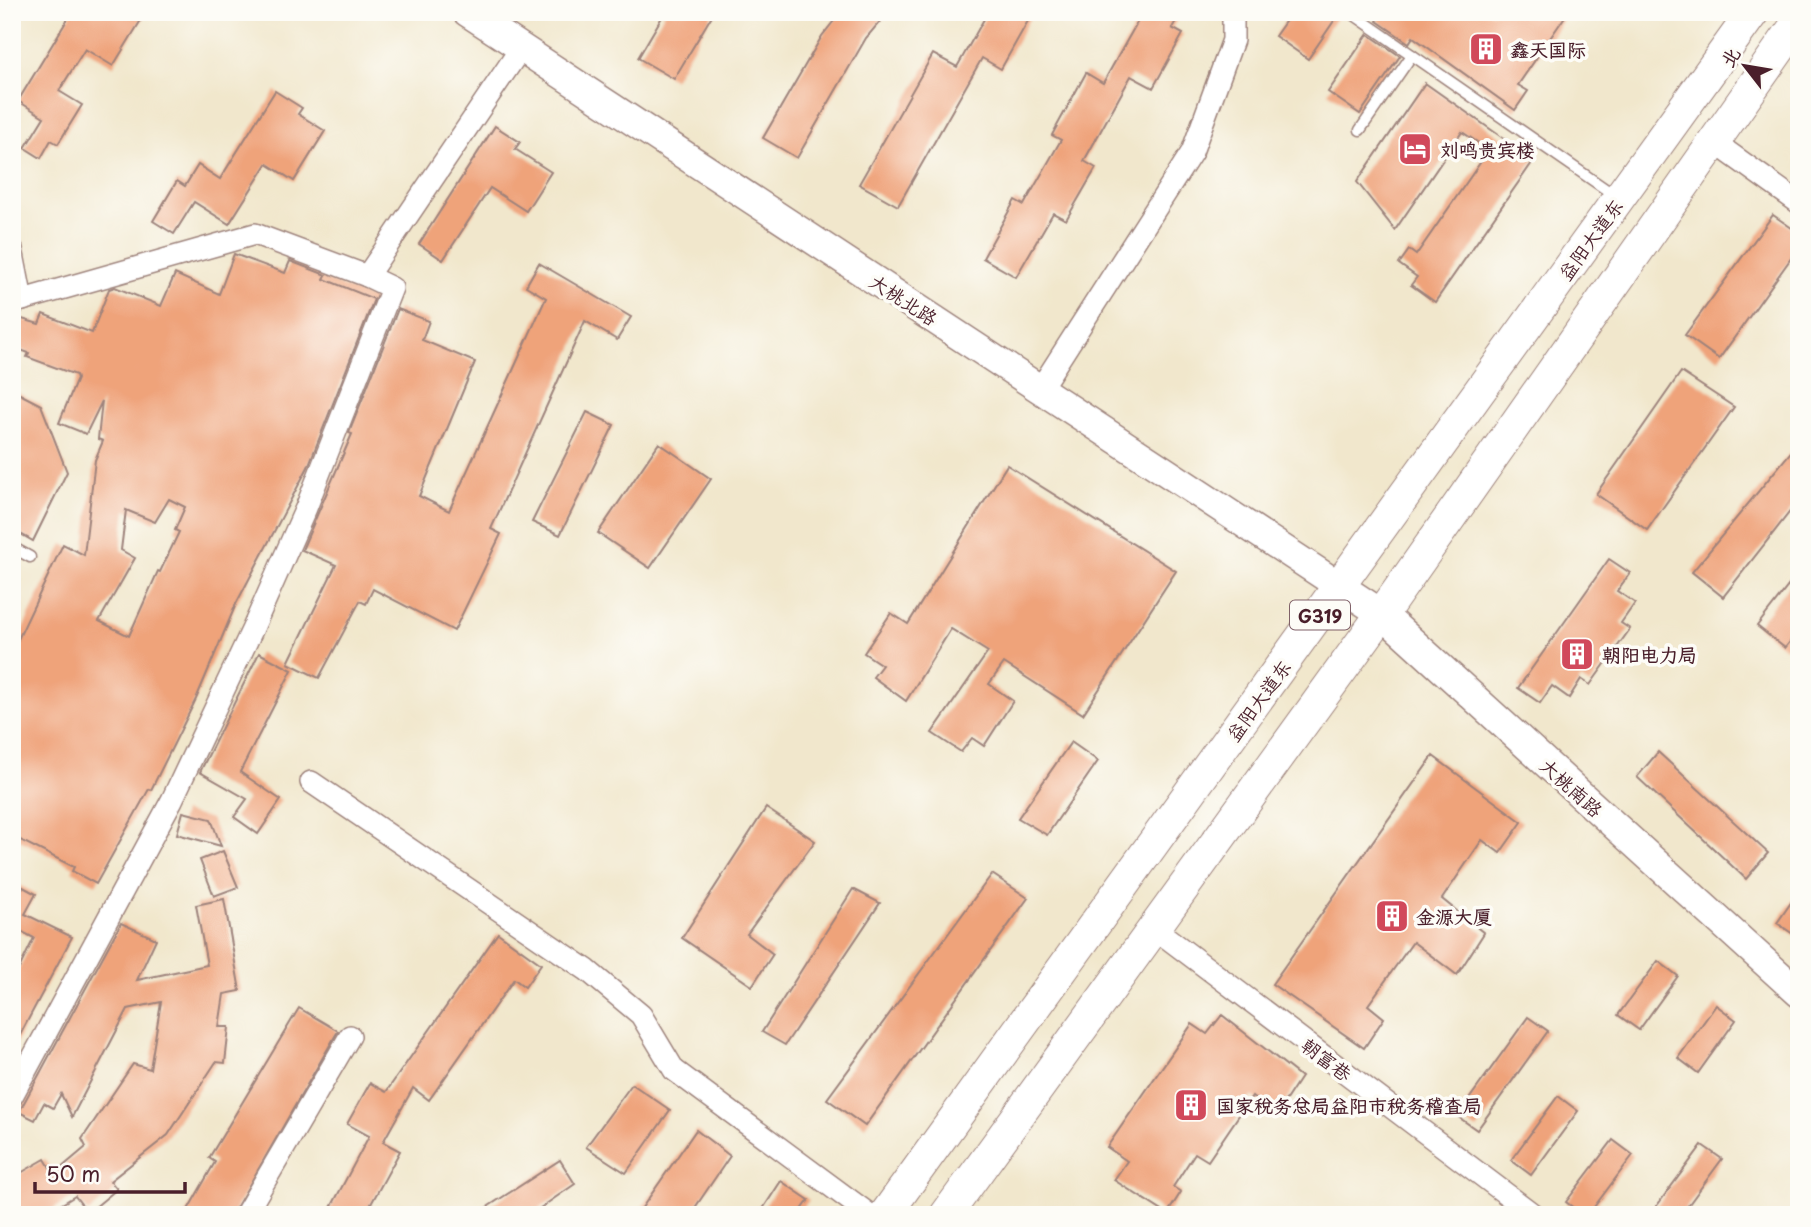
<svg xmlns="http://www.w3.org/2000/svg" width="1811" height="1227" viewBox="0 0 1811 1227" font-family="'Playpen Sans','LXGW WenKai TC',sans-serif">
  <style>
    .building { fill: #efa37a; fill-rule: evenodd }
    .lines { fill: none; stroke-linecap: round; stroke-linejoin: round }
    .lane-casing { stroke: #9e837c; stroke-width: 13 }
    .street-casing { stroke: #9e837c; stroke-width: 24 }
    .secondary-casing { stroke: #9e837c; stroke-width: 31 }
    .primary-casing { stroke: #9e837c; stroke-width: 34 }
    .lane { stroke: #fff; stroke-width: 10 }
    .street { stroke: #fff; stroke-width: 21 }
    .secondary { stroke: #fff; stroke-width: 28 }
    .primary { stroke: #fff; stroke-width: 32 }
    .labels { text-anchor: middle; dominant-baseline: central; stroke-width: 7; stroke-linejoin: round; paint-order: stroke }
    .shield { fill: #fdfcf7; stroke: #806168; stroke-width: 2 }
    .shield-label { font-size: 18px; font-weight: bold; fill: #4a1f2b }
    .poi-label { font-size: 19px; font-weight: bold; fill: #4a1f2b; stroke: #fdfcf7; text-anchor: start }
    .street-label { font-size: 19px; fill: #4a1f2b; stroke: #fdfcf7 }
  </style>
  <rect width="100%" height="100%" fill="#fdfcf7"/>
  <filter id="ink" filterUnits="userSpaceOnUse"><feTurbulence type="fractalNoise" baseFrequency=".0143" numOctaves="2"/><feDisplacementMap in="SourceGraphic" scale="14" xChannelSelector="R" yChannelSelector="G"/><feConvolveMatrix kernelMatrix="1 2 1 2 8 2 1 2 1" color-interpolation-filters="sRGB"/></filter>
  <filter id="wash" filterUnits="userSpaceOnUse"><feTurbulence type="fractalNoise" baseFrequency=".00686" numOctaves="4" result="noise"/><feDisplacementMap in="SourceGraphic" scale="28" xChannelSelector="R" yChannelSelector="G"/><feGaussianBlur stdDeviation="1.57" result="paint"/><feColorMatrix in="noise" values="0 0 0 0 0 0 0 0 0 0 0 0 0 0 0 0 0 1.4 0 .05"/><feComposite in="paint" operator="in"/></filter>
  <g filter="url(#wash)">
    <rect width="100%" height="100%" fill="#f1e7cc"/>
    <g id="blocks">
      <g class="building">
        <polygon points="72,12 146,12 113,66 85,49 59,91 82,105 58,144 51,140 41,158 25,148 44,117 18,101"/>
        <polygon points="665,12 714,12 674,79 638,58"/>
        <polygon points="841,12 888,12 866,38 797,158 763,138 822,36"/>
        <polygon points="988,12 1033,12 1001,69 982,58 898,206 859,184 933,54 957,67"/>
        <polygon points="1143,12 1181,12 1172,28 1183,34 1153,88 1131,76 1084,161 1096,168 1066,220 1053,213 1016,277 983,258 1015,200 1024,205 1061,140 1052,135 1086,73 1103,83"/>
        <polygon points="1292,12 1340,12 1308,59 1275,36"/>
        <polygon points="1383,12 1568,12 1518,85 1528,91 1515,110 1413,37 1409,43 1377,21"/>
        <polygon points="1368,34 1400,56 1360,114 1328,92"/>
        <polygon points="1425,83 1534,160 1435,302 1411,285 1417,277 1399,264 1409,250 1416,255 1489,150 1462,132 1395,230 1357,182"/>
        <polygon points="275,91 302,108 298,114 325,131 294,181 267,164 229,224 194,202 174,234 153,221 177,181 185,186 198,165 220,179"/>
        <polygon points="495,126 520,142 515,149 551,172 526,211 490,188 443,260 419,244"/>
        <polygon points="1773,215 1799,233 1799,247 1719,359 1685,335"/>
        <path d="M234 254 285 273 290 261 326 275 324 279 374 299 308 467 236 604 196 699 151 790 149 789 96 884 72 871 74 867 12 836V652L63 544 84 555 95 460 103 441 98 439 102 401 86 434 59 423 77 379 76 375 27 357 29 353 12 347V316L39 324 43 314 92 333 109 289 115 287 161 306 175 274 219 294ZM169 499 185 507 175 530 179 532 160 572 158 571 129 636 99 621 135 558 121 550 126 510 155 522Z"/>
        <polygon points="539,263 631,317 617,340 585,321 491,529 501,534 454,631 373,589 366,604 360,601 319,678 288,663 336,565 302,550 352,434 349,433 398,309 429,321 422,340 475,362 419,496 449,511 546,298 526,286"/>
        <polygon points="1681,372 1734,407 1647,530 1596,494"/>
        <polygon points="12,390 41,405 67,472 33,541 12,529"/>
        <polygon points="587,412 614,425 560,535 532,522"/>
        <polygon points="1799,442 1799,500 1723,597 1692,572"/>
        <polygon points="659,443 711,479 650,568 598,533"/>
        <polygon points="1007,465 1176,571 1083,714 1004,663 989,684 1013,701 984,746 972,738 961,752 932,733 988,652 951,629 906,701 873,677 882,665 864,653 891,613 908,624"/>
        <polygon points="1609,559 1630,573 1617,591 1635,603 1621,623 1630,629 1590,685 1581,679 1569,698 1552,686 1540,703 1518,688"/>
        <polygon points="1799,572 1799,631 1785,648 1757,626"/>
        <polygon points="259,653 292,670 240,772 281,800 258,834 234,817 247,799 200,772"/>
        <polygon points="1071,742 1098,761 1047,835 1018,818"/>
        <polygon points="1658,752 1768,853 1746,879 1637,777"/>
        <polygon points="1433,756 1522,822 1500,853 1482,840 1442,899 1484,933 1457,975 1413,942 1368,1005 1384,1018 1364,1048 1272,984"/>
        <polygon points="766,808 815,841 747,934 773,954 752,986 682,938"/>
        <polygon points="183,812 211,819 221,846 177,834"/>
        <polygon points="223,851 238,887 214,896 200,860"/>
        <polygon points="992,874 1028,898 865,1126 827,1099"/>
        <polygon points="12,881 36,894 25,914 72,937 12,1050 12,983 34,938 17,929 12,938"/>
        <polygon points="853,889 880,903 785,1045 762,1032"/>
        <polygon points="1799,891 1799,938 1777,923"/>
        <polygon points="224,899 240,991 224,994 219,1027 229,1027 225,1063 216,1062 168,1135 110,1181 117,1189 88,1213 75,1196 44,1215 16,1215 12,1208 12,1178 45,1159 54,1174 86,1147 82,1139 133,1064 150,1069 161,1002 128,1009 72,1117 61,1094 53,1108 44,1103 35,1120 19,1112 121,923 156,939 137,980 207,965 196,905"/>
        <polygon points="498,933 541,964 525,987 514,979 429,1100 413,1088 383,1142 400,1151 365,1215 327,1215 369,1136 347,1124 370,1083 386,1092"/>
        <polygon points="1658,961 1678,976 1639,1030 1618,1015"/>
        <polygon points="1716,1005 1736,1020 1698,1073 1678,1058"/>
        <polygon points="299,1008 338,1031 232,1215 185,1215 215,1162 209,1158"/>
        <polygon points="1222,1015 1301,1077 1276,1115 1252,1096 1208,1161 1195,1153 1173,1187 1181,1192 1167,1214 1114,1180 1127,1161 1107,1147 1192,1024 1207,1034"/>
        <polygon points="1528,1017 1548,1031 1477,1130 1457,1116"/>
        <polygon points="632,1084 670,1110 626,1173 586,1147"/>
        <polygon points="1558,1096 1578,1111 1531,1175 1511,1160"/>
        <polygon points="696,1130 730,1156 690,1215 637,1215"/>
        <polygon points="1613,1140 1633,1155 1588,1215 1583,1215 1566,1202"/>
        <polygon points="1702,1145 1722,1159 1681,1215 1650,1215"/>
        <polygon points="560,1160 575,1184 530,1215 475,1215"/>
        <polygon points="781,1181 809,1200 798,1215 759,1215"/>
      </g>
    </g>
  </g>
  <g filter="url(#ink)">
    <use href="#blocks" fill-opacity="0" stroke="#9e837c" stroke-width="2"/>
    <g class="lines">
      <g class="lane-casing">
        <g id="lane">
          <polyline points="1350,12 1617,197"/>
          <polyline points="1360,130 1412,55"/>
          <polyline points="12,547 30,557"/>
        </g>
      </g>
      <g class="street-casing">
        <g id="street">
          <polyline points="1714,142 1799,203"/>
          <polyline points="12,249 22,300"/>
          <polyline points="12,303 255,234 367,276 521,48"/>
          <polyline points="1040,389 1192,152 1233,40 1233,12"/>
          <polyline points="311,782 587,970 641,1015 674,1070 870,1215"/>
          <polyline points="1154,928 1534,1215"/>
          <polyline points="12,1096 172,800 253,628 306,508 392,288 367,276"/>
          <polyline points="245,1215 350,1036"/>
        </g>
      </g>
      <g class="secondary-casing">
        <polyline id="secondary" points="467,12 1382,614 1799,993"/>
      </g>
      <g class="primary-casing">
        <g id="primary">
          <polyline points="885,1215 1753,12"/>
          <polyline points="946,1215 1382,614 1799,21"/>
        </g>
      </g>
      <use href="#lane" class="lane"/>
      <use href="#street" class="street"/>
      <use href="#secondary" class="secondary"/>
      <use href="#primary" class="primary"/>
    </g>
  </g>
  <defs>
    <g id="building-square" transform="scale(1.75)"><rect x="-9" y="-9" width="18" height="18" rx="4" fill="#d1495b" stroke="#fdfcf7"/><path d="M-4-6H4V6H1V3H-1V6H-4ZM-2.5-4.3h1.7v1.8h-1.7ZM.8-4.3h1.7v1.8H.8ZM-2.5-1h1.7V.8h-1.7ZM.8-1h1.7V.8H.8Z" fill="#fff"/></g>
    <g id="hotel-square" transform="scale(1.75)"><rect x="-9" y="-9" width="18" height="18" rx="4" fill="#d1495b" stroke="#fdfcf7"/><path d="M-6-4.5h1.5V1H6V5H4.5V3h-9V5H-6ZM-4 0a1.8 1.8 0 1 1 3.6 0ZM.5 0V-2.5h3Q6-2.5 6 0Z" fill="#fff"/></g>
  </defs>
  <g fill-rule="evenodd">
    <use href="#building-square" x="1486" y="49"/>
    <use href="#hotel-square" x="1415" y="149"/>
    <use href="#building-square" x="1577" y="654"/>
    <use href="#building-square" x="1392" y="916"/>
    <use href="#building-square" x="1191" y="1105"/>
  </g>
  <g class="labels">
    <rect class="shield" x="1290" y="600.5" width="60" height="29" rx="5"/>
    <g class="shield-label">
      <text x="1320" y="615">G319</text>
    </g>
    <g class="poi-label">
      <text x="1510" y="49">鑫天国际</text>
      <text x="1440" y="149">刘鸣贵宾楼</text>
      <text x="1602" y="654">朝阳电力局</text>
      <text x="1416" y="916">金源大厦</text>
      <text x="1216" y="1105">国家税务总局益阳市税务稽查局</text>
    </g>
    <g class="street-label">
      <text transform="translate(1590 239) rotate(-54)">益阳大道东</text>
      <text transform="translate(904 299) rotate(33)">大桃北路</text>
      <text transform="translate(1258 700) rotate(-54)">益阳大道东</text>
      <text transform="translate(1572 787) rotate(42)">大桃南路</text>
      <text transform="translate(1327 1059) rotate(37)">朝富巷</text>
    </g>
  </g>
  <rect width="1811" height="1227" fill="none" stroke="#fdfcf7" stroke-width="42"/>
  <g transform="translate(1745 66) rotate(301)" stroke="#fdfcf7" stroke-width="5" paint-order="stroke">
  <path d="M0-5L12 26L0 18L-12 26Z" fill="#4a1f2b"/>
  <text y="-10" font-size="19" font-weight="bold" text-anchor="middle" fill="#4a1f2b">北</text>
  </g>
  <path d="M35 1182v10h150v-10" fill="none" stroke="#4a1f2b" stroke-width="3.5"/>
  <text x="46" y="1182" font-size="21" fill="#4a1f2b" stroke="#fdfcf7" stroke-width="5" paint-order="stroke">50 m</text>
</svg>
